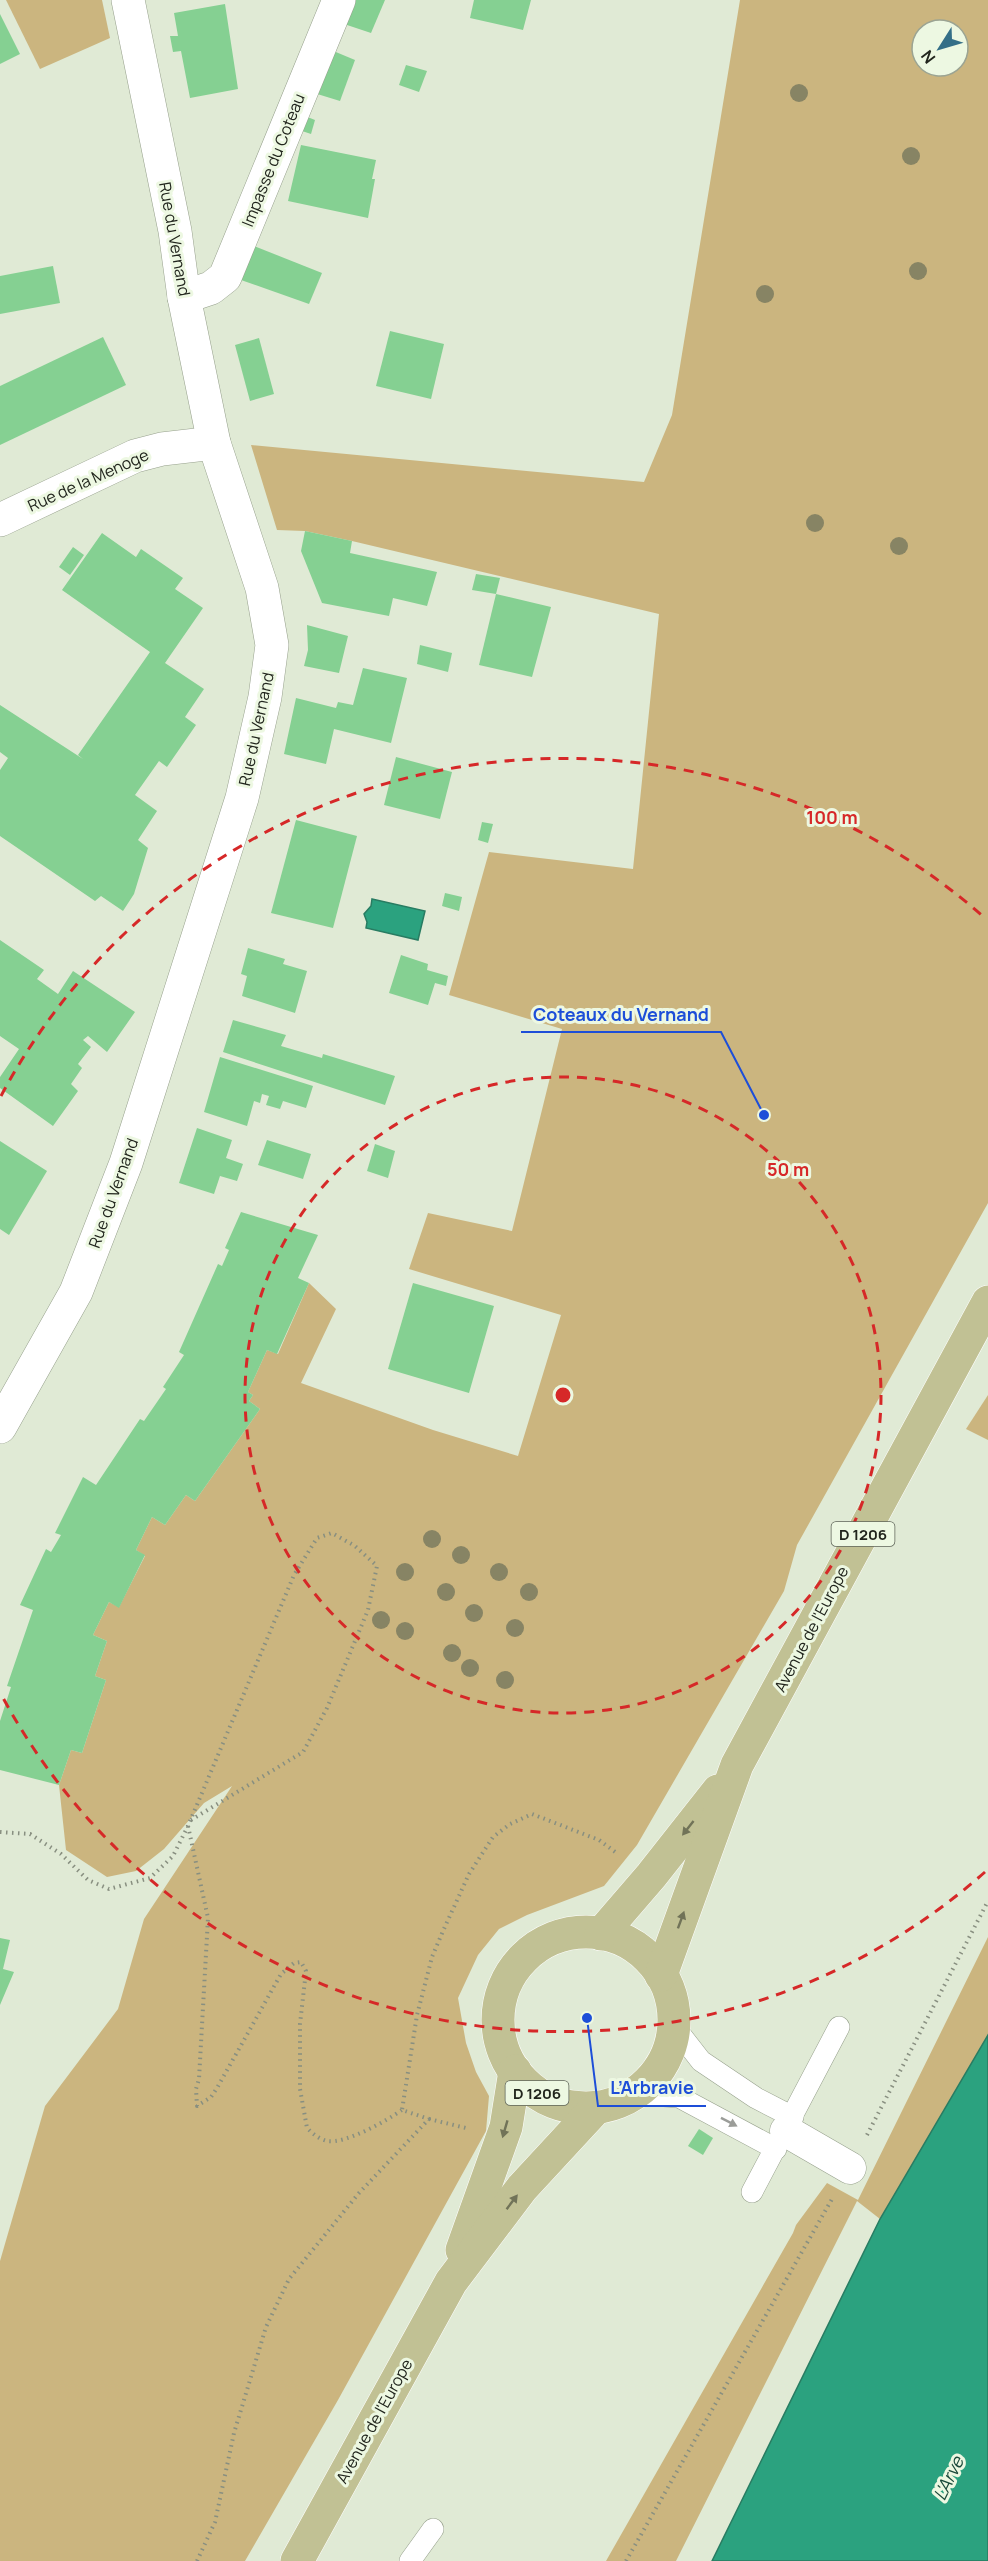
<svg xmlns="http://www.w3.org/2000/svg" width="988" height="2561" viewBox="0 0 988 2561" font-family="Manrope,sans-serif">
  <style>
    .green { fill: #cbb57f; fill-rule: evenodd }
    .water { fill: #2ba27f; stroke: #287c62; stroke-width: 1.5 }
    .building { fill: #85d092 }
    .lines { fill: none; stroke-linecap: round; stroke-linejoin: round }
    .service-casing { stroke: #97a18d; stroke-width: 22 }
    .pedestrian-casing { stroke: #97a18d; stroke-width: 33 }
    .minor-casing { stroke: #97a18d; stroke-width: 34 }
    .primary-casing { stroke: #fff; stroke-width: 34 }
    .path { stroke: #888f80; stroke-width: 4; stroke-dasharray: 1.5 4.5; stroke-linecap: butt }
    .service { stroke: #fff; stroke-width: 21 }
    .pedestrian { stroke: #fff; stroke-width: 32 }
    .minor { stroke: #fff; stroke-width: 33 }
    .primary { stroke: #c1c194; stroke-width: 33 }
    .tree { fill: #878464 }
    .oneway { fill: #717358 }
    .oneway2 { fill: #9b9d99 }
    .ring { fill: none; stroke: #d62828; stroke-width: 3; stroke-dasharray: 10 8 }
    .labels { text-anchor: middle; dominant-baseline: central; stroke-width: 6; stroke-linejoin: round; paint-order: stroke }
    .shield { fill: #edf8e2; stroke: #5e6458; stroke-width: 1.5 }
    .shield-label { font-size: 15px; font-weight: bold; fill: #21251d }
    .street-label { font-size: 16px; fill: #21251d; stroke: #edf8e2 }
    .water-label { font-size: 18px; font-style: italic; fill: #1a493a; stroke: #edf8e2 }
    .centre { fill: #d62828; stroke: #edf8e2; stroke-width: 3 }
    .ring-label { font-size: 18px; text-anchor: middle; font-weight: bold; fill: #d62828; stroke: #edf8e2; stroke-width: 6; stroke-linejoin: round; paint-order: stroke }
    .leader { fill: none; stroke: #1d4ed8; stroke-width: 2 }
    .callout-dot { fill: #1d4ed8; stroke: #edf8e2; stroke-width: 2 }
    .callout-label { font-size: 18px; text-anchor: middle; font-weight: bold; fill: #1d4ed8; stroke: #edf8e2; stroke-width: 6; stroke-linejoin: round; paint-order: stroke }
  </style>
  <rect width="100%" height="100%" fill="#e0ead5"/>
  <g class="green">
    <polygon points="6,0 102,0 110,38 40,69"/>
    <path d="M740 0H988V1203L797 1545 784 1591 637 1845 604 1886 527 1915 499 1929 478 1955 458 1998 466 2043 476 2072 489 2096 486 2131 338 2400 245 2561H0V2261L45 2106 118 2009 144 1919 232 1786 204 1803 164 1849 136 1871 107 1877 66 1850 59 1785 71 1750 82 1753 106 1680 95 1676 107 1641 93 1635 109 1602 119 1607 145 1556 136 1550 152 1517 165 1525 186 1495 195 1501 260 1409 249 1401 253 1395 248 1392 267 1350 278 1354 309 1283 336 1309 301 1383 433 1430 518 1456 561 1315 409 1269 428 1213 512 1231 562 1029 449 995 489 852 633 869 659 614 352 541 305 531 277 530 251 445 644 482 672 415ZM922 30H958V66H922Z"/>
    <polygon points="988,1395 988,1440 966,1429"/>
    <polygon points="988,1937 988,2035 880,2219 857,2201 676,2561 606,2561 793,2233 796,2225 827,2183 858,2200"/>
  </g>
  <g class="water">
    <polygon points="372,899 425,911 418,940 366,928 367,922 364,914 371,906"/>
    <polygon points="988,2035 988,2561 712,2561 880,2219"/>
  </g>
  <g class="building">
    <polygon points="356,0 385,0 371,33 344,24"/>
    <polygon points="474,0 531,0 523,30 470,18"/>
    <polygon points="225,4 238,89 190,98 181,51 173,52 170,36 178,36 174,13"/>
    <polygon points="0,14 20,54 0,64"/>
    <polygon points="331,50 355,60 340,101 314,93"/>
    <polygon points="406,65 427,71 419,92 399,85"/>
    <polygon points="305,116 315,120 311,134 299,130"/>
    <polygon points="301,145 376,160 372,179 375,179 368,218 288,201"/>
    <polygon points="254,246 322,273 309,304 241,280"/>
    <polygon points="53,266 60,303 0,314 0,276"/>
    <polygon points="390,331 444,344 431,399 376,386"/>
    <polygon points="103,337 126,385 0,445 0,386"/>
    <polygon points="259,338 274,394 250,401 235,345"/>
    <polygon points="305,531 352,541 350,553 437,572 427,606 393,598 389,616 322,603 301,551"/>
    <polygon points="102,533 136,557 141,549 183,578 175,589 203,608 165,663 204,689 185,717 196,725 167,767 159,761 135,795 157,811 138,840 148,848 134,894 123,911 101,896 95,901 0,836 0,770 8,758 0,752 0,705 83,759 78,755 150,652 62,590"/>
    <polygon points="73,547 84,555 70,575 59,567"/>
    <polygon points="476,574 500,578 496,594 472,590"/>
    <polygon points="496,594 551,607 532,677 479,665"/>
    <polygon points="307,625 348,636 339,673 304,666 308,650"/>
    <polygon points="420,645 452,653 448,672 417,664"/>
    <polygon points="363,668 407,678 391,743 334,729 326,764 284,754 296,698 336,708 338,702 353,705"/>
    <polygon points="396,757 452,772 440,819 384,805"/>
    <polygon points="296,820 357,836 333,928 271,913"/>
    <polygon points="482,822 493,824 488,843 478,840"/>
    <polygon points="445,893 462,897 459,911 442,906"/>
    <polygon points="0,940 44,970 37,979 58,994 73,971 135,1012 107,1052 88,1036 83,1040 91,1047 78,1064 82,1068 71,1084 78,1091 53,1126 0,1088 0,1077 19,1049 0,1036"/>
    <polygon points="248,948 285,959 283,964 307,971 295,1013 242,996 247,976 241,974"/>
    <polygon points="401,955 428,964 427,970 448,976 446,986 435,983 428,1005 389,993"/>
    <polygon points="233,1020 286,1035 281,1046 322,1058 323,1054 395,1076 385,1105 223,1052"/>
    <polygon points="220,1057 313,1086 306,1108 283,1101 280,1109 266,1105 269,1096 262,1094 260,1103 254,1101 247,1126 204,1112"/>
    <polygon points="197,1128 232,1140 226,1158 243,1164 237,1181 220,1176 214,1194 179,1183"/>
    <polygon points="267,1140 311,1154 303,1179 258,1165"/>
    <polygon points="0,1141 47,1171 9,1235 0,1229"/>
    <polygon points="375,1144 395,1151 388,1178 367,1171"/>
    <polygon points="241,1212 318,1235 298,1278 309,1283 277,1354 267,1350 248,1392 253,1395 249,1401 260,1409 195,1501 186,1495 165,1525 152,1517 136,1550 145,1555 119,1608 109,1602 93,1635 107,1641 95,1676 106,1680 82,1753 71,1750 59,1785 0,1770 0,1721 11,1687 7,1686 33,1610 20,1605 46,1549 51,1552 61,1535 55,1533 83,1477 96,1485 140,1419 144,1421 166,1389 163,1387 184,1355 179,1352 218,1264 222,1266 229,1250 225,1248"/>
    <polygon points="413,1283 494,1306 469,1393 388,1369"/>
    <polygon points="0,1938 10,1940 3,1969 14,1972 0,2005"/>
    <polygon points="699,2129 713,2138 703,2155 688,2146"/>
  </g>
  <g class="lines">
    <g class="service-casing">
      <g id="service">
        <polyline points="673,2025 701,2061 756,2098 793,2117"/>
        <polyline points="634,2094 679,2097 776,2149"/>
        <polyline points="752,2192 839,2027"/>
        <polyline points="410,2561 433,2529"/>
      </g>
    </g>
    <g class="pedestrian-casing">
      <polyline id="pedestrian" points="786,2131 850,2168"/>
    </g>
    <g class="minor-casing">
      <g id="minor">
        <polyline points="184,297 211,288 225,277 339,0"/>
        <polyline points="0,520 135,456 162,449 214,443"/>
        <polyline points="0,1427 76,1292 126,1163 242,798 265,697 272,645 262,588 214,443 184,297 175,231 128,0"/>
      </g>
    </g>
    <g class="primary-casing">
      <g id="primary">
        <circle cx="586" cy="2020" r="88"/>
        <polyline points="601,1934 651,1876 718,1791"/>
        <polyline points="661,1975 737,1765 988,1302"/>
        <polyline points="462,2250 506,2127 515,2071"/>
        <polyline points="297,2561 451,2282 522,2188 596,2108"/>
      </g>
    </g>
    <g class="path">
      <path d="M188 1826 208 1918 199 2079 196 2089 197 2106 211 2097 217 2088 281 1974 294 1963 301 1962 306 1971 300 2024V2089L307 2128C313 2134 319 2139 327 2141 346 2144 386 2121 402 2110"/>
      <polyline points="0,1832 30,1834 61,1854 88,1880 109,1889 150,1878 173,1856 188,1826 294,1575 317,1538 332,1533 355,1546 377,1566 368,1610 327,1708 303,1752 191,1820"/>
      <polyline points="429,2119 466,2128"/>
      <polyline points="867,2135 988,1901"/>
      <polyline points="197,2561 215,2522 234,2433 266,2327 289,2279 359,2193 429,2119 402,2110 417,2015 432,1957 443,1931 469,1874 493,1837 510,1824 532,1814 599,1840 618,1854"/>
      <polyline points="626,2561 832,2199"/>
    </g>
    <use href="#service" class="service"/>
    <use href="#pedestrian" class="pedestrian"/>
    <use href="#minor" class="minor"/>
    <use href="#primary" class="primary"/>
  </g>
  <g class="tree">
    <circle cx="799" cy="93" r="9"/>
    <circle cx="911" cy="156" r="9"/>
    <circle cx="918" cy="271" r="9"/>
    <circle cx="765" cy="294" r="9"/>
    <circle cx="815" cy="523" r="9"/>
    <circle cx="899" cy="546" r="9"/>
    <circle cx="432" cy="1539" r="9"/>
    <circle cx="461" cy="1555" r="9"/>
    <circle cx="405" cy="1572" r="9"/>
    <circle cx="499" cy="1572" r="9"/>
    <circle cx="446" cy="1592" r="9"/>
    <circle cx="529" cy="1592" r="9"/>
    <circle cx="474" cy="1613" r="9"/>
    <circle cx="381" cy="1620" r="9"/>
    <circle cx="515" cy="1628" r="9"/>
    <circle cx="405" cy="1631" r="9"/>
    <circle cx="452" cy="1653" r="9"/>
    <circle cx="470" cy="1668" r="9"/>
    <circle cx="505" cy="1680" r="9"/>
  </g>
  <defs><path id="oneway-solid" d="M-6-.8H1V-3.2L6.5 0L1 3.2V.8H-6Z" transform="scale(1.5)"/></defs>
  <g class="oneway">
    <use href="#oneway-solid" transform="translate(688 1828) rotate(128)"/>
    <use href="#oneway-solid" transform="translate(681 1920) rotate(-70)"/>
    <use href="#oneway-solid" transform="translate(505 2129) rotate(106)"/>
    <use href="#oneway-solid" transform="translate(512 2202) rotate(-53)"/>
  </g>
  <use class="oneway2" href="#oneway-solid" transform="translate(729 2122) rotate(27)"/>
  <g class="ring">
    <circle cx="563" cy="1395" r="318"/>
    <path d="M985 1872A637 637 0 0 1 1 1694M1 1096A637 637 0 0 1 985 918"/>
  </g>
  <g class="labels">
    <g class="shield">
      <rect x="831.5" y="1522" width="63" height="24" rx="4.5"/>
      <rect x="505.5" y="2081" width="63" height="24" rx="4.5"/>
    </g>
    <g class="shield-label">
      <text x="863" y="1534">D 1206</text>
      <text x="537" y="2093">D 1206</text>
    </g>
    <g class="street-label">
      <text transform="translate(273 160) rotate(-68)">Impasse du Coteau</text>
      <text transform="translate(175 239) rotate(80)">Rue du Vernand</text>
      <text transform="translate(88 480) rotate(-24)">Rue de la Menoge</text>
      <text transform="translate(256 729) rotate(-78)">Rue du Vernand</text>
      <text transform="translate(113 1193) rotate(-70)">Rue du Vernand</text>
      <text transform="translate(811 1629) rotate(-62)">Avenue de l'Europe</text>
      <text transform="translate(374 2421) rotate(-61)">Avenue de l'Europe</text>
    </g>
    <g class="water-label">
      <text transform="translate(948 2478) rotate(-64)">L'Arve</text>
    </g>
  </g>
  <circle cx="563" cy="1395" r="9" class="centre"/>
  <g class="ring-label">
    <text x="832" y="824">100 m</text>
    <text x="788" y="1176">50 m</text>
  </g>
  <path class="leader" d="M764 1115L721 1032H521M587 2018L598 2106H706"/>
  <g class="callout-dot">
    <circle cx="764" cy="1115" r="6"/>
    <circle cx="587" cy="2018" r="6"/>
  </g>
  <g class="callout-label">
    <text x="621" y="1021">Coteaux du Vernand</text>
    <text x="652" y="2094">L’Arbravie</text>
  </g>
  <g transform="translate(940 48) rotate(233)"><circle r="28" fill="#edf8e2" stroke="#9ba493" stroke-width="1.5"/>
  <path d="M0-4.5L10 22L0 15L-10 22Z" fill="#346f87"/>
  <text y="-9" font-size="16" font-weight="bold" text-anchor="middle" fill="#21251d">N</text>
  </g>
</svg>
